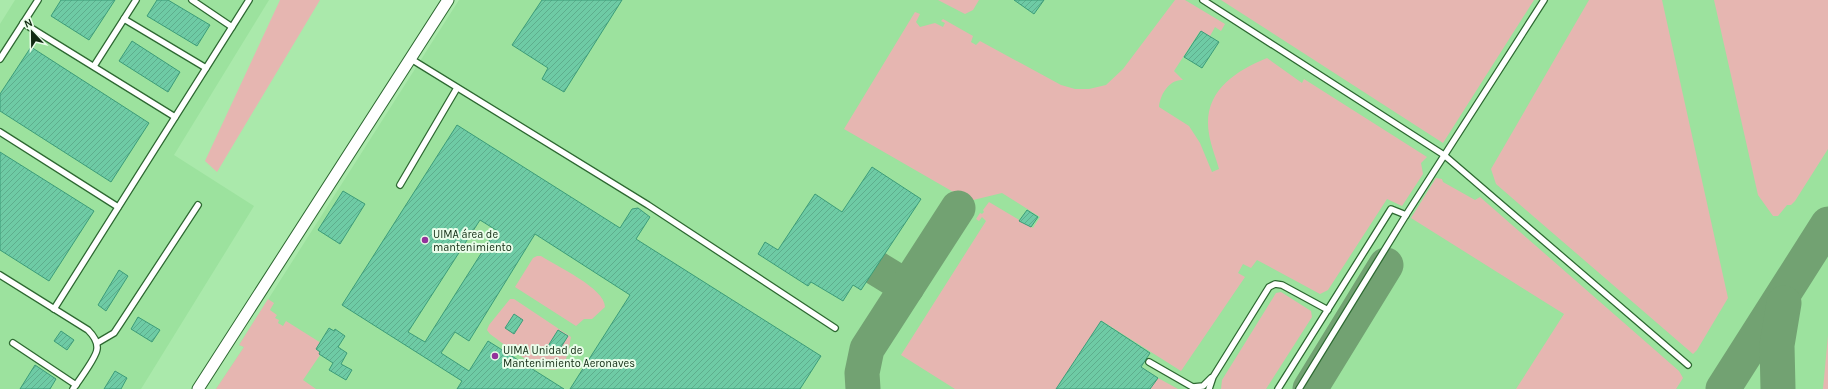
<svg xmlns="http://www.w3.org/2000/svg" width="1828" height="389" viewBox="0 0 1828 389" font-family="Karla,sans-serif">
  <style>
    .built { fill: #9ce29e }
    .grass { fill: #e6b6b1 }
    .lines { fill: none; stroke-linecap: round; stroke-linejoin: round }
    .taxiway { stroke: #72a272; stroke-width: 35 }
    .building { fill: url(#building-hatch); stroke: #3c9c78; fill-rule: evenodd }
    .lane-casing { stroke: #2d6831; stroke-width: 8 }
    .street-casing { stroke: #2d6831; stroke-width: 13 }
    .lane { stroke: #fff; stroke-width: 5.5 }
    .street { stroke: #fff; stroke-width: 11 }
    .poi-dot { fill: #93339b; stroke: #eafdea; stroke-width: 1.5 }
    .labels { text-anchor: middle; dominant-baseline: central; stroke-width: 4; stroke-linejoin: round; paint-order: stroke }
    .poi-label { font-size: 11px; fill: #112a12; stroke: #eafdea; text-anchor: start }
  </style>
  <defs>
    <pattern id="building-hatch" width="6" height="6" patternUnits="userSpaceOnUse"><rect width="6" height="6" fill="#6ecba5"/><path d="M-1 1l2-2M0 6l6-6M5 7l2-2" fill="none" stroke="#5eae8d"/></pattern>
  </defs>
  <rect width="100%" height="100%" fill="#aae9ab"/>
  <g class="built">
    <polygon points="15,0 269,0 174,155 254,206 141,389 0,389 0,24"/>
    <polygon points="459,0 1828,0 1828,389 216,389 244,347 239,345"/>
  </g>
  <g class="grass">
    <polygon points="280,0 320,0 217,172 205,161"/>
    <polygon points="938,0 979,0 973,10 965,14"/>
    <path d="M1175 0H1185L1225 24 1221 31 1215 27 1210 36 1200 31 1174 71 1183 80C1169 79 1160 95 1159 107L1189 126 1200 143 1212 172 1219 169C1216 158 1211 146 1209 134 1202 93 1233 72 1267 58L1302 83 1304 79 1427 157 1421 163 1423 174 1402 206 1387 199 1328 290 1320 294 1257 260 1251 268 1243 264 1238 273 1245 277 1181 371 1102 321 1056 389H955L901 355 986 221 982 217 979 221 976 219 980 213 982 214 984 212 983 210 989 202 1033 228 1040 217 1002 193 969 201 844 129 915 12 920 14 916 22 920 27 935 23 943 27 945 23 941 21 943 19 973 36 971 42 976 45 980 41 1061 85 1075 89H1089L1106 85 1123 69Z"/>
    <polygon points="1221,0 1534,0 1443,143"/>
    <polygon points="1589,0 1662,0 1728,298 1697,350 1693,354 1496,184 1491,169"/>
    <polygon points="1714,0 1828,0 1828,149 1795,201 1791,205 1787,205 1778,216 1773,216 1758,195"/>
    <polygon points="1436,178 1442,179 1443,182 1475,200 1480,197 1679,371 1683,378 1676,389 1516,389 1564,314 1411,218"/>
    <path d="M537 256H541C556 266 605 288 605 307L592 319H584L576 326 515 287 533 258Z"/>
    <polygon points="1281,292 1311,311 1312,317 1266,389 1221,389 1222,380 1276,293"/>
    <polygon points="268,299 274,303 270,310 277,315 275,318 279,320 278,323 283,326 286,321 321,343 316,349 320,352 320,355 303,380 316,389 216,389 244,347 239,345"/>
    <path d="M510 299H514L571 337C569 346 568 360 561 367 547 380 503 343 490 334L487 330 489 325Z"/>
    <polygon points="1828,335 1828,389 1823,389"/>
    <polygon points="1158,378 1178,389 1150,389"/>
  </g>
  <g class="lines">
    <g class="taxiway">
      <polyline points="876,268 907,287"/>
      <polyline points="863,389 862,373 867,349 958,208"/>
      <polyline points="1310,389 1386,265"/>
      <polyline points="1723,389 1828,224"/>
      <polyline points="1778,389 1777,345 1784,303"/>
    </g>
  </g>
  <g class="building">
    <polygon points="61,0 115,0 89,40 51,16"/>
    <polygon points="157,0 168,0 210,25 197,46 147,16"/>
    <polygon points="542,0 622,0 564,92 542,79 548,68 512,45"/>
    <polygon points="1014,0 1044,0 1034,14"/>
    <polygon points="1201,31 1219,42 1202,68 1184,57"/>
    <polygon points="132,41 180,72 168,92 119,61"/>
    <polygon points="31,47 149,123 111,182 0,111 0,94"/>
    <path d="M457 125 620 228 632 209 638 208 650 217 636 239 821 356 800 389H570L630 295 535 234 469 341 455 332 441 353 469 371 488 341 564 389H457L462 381 342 305ZM480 220 496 230 425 342 408 332Z"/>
    <polygon points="0,152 94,211 49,281 0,250"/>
    <polygon points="872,167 921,199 861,290 853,285 843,301 811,282 808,286 758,254 765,242 778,250 815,194 842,212"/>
    <polygon points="343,191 365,204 340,244 318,230"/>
    <polygon points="1027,210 1038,217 1031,227 1019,221"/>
    <polygon points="119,270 128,276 106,311 98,305"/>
    <polygon points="514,314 523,320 514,334 505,328"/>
    <polygon points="138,317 160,330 152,342 131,329"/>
    <polygon points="1101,321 1150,353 1141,367 1158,378 1150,389 1056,389"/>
    <polygon points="329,328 334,331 335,329 345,336 338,347 347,353 341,364 352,370 346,380 329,370 333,363 319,354 320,352 316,349"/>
    <polygon points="558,330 568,336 558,352 548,346"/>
    <polygon points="61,331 74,340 67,350 54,341"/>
    <polygon points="35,365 56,379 50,389 20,389"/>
    <polygon points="115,371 127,378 121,389 104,389"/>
  </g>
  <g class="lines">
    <g class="lane-casing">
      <g id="lane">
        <polyline points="192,0 232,27"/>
        <polyline points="1203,0 1444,155 1688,365"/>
        <polyline points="124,19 206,68"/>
        <polyline points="23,23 175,117"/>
        <polyline points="0,59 38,0"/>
        <polyline points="411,59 648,205 835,328"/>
        <polyline points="94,66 136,0"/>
        <polyline points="0,132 118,207"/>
        <polyline points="400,185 457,88"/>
        <path d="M0 275 88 330C93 335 98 341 97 349 97 356 78 382 73 389"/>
        <polyline points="54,309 249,0"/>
        <polyline points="13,343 76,385"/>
        <polyline points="97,343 114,333 120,324 198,205"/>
        <polyline points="1149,362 1196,389"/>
        <polyline points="1193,387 1203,386 1211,378"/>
        <polyline points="1209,389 1213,377 1269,287 1275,284 1282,285 1328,310"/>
        <polyline points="1278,389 1391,209 1406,215"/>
        <polyline points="1299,389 1406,215 1544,0"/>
      </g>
    </g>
    <g class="street-casing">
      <polyline id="street" points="198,389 448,0"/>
    </g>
    <use href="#lane" class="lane"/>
    <use href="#street" class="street"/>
  </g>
  <g class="poi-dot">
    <circle cx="425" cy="240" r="4"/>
    <circle cx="495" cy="356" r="4"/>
  </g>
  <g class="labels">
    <g class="poi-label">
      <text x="433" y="234">UIMA área de<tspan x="433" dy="13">mantenimiento</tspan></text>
      <text x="503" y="350">UIMA Unidad de<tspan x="503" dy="13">Mantenimiento Aeronaves</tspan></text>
    </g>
  </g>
  <g transform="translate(32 32) rotate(338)" stroke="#eafdea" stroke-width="3" paint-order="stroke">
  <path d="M0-3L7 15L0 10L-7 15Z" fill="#112a12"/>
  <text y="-6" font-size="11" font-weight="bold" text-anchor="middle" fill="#112a12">N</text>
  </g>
</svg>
